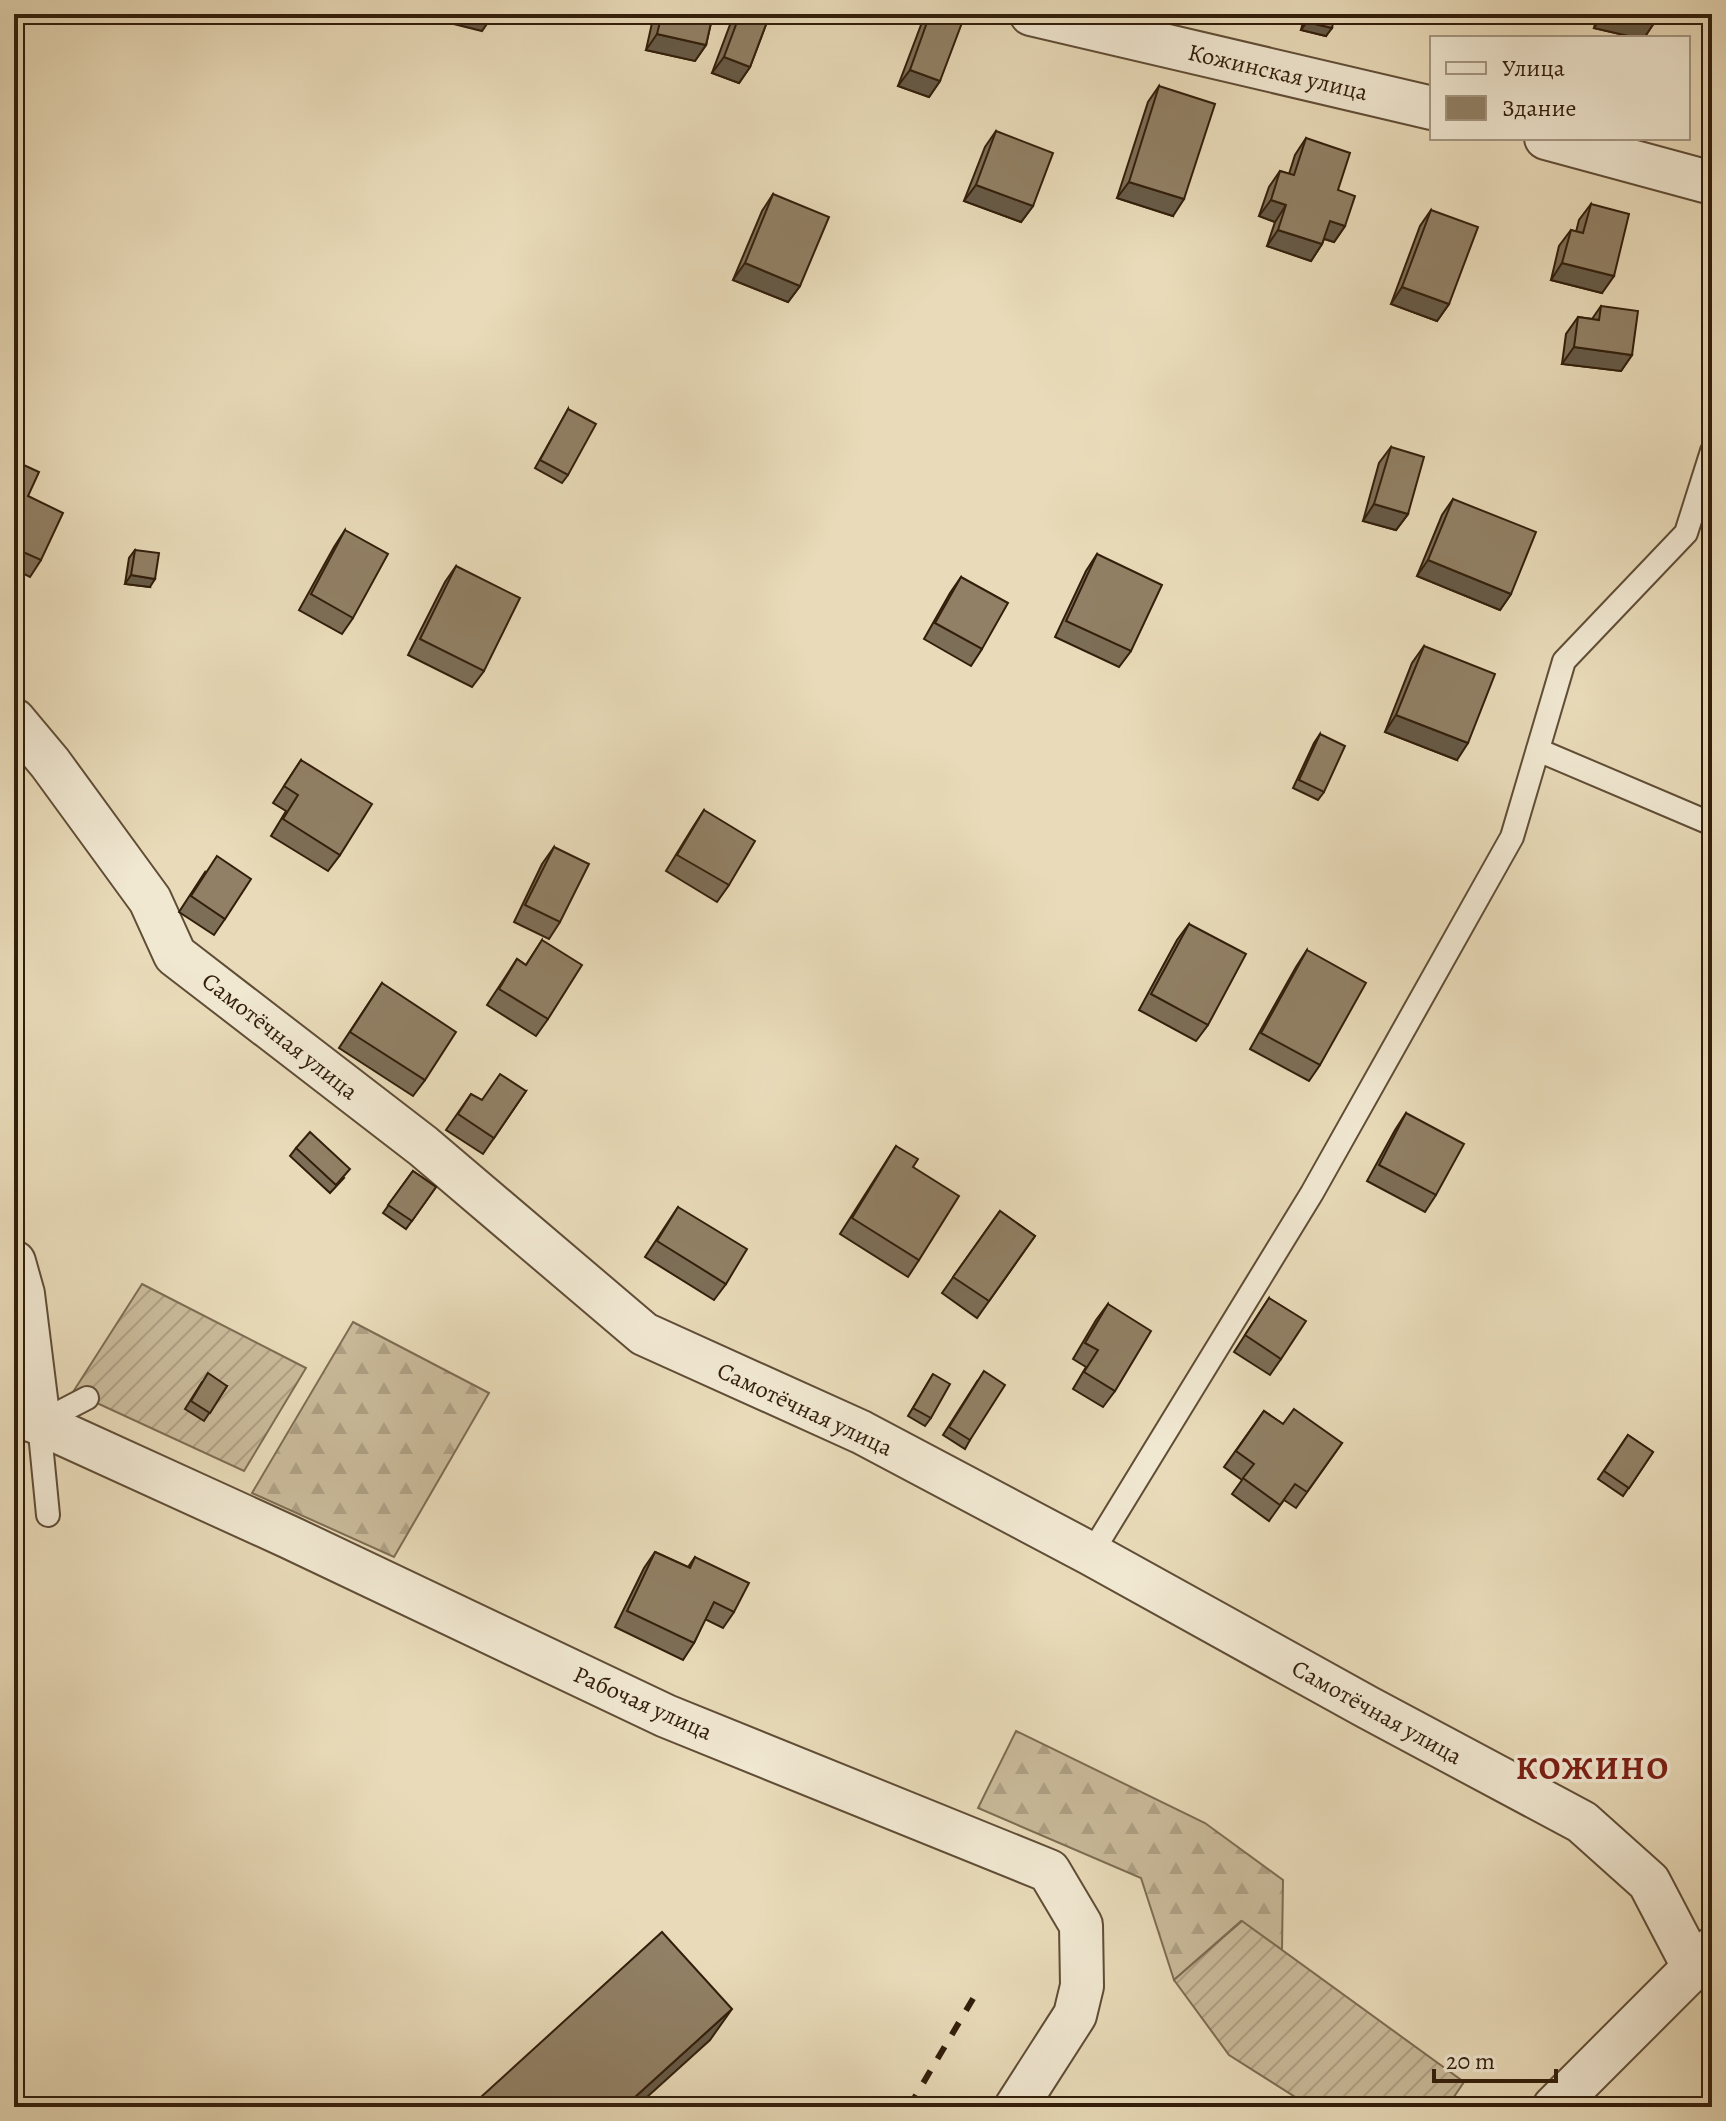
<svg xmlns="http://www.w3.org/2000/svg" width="1726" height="2121" viewBox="0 0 1726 2121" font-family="Alegreya,serif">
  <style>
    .forest { fill: url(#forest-firs); stroke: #7e6c53; stroke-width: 2 }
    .garden { fill: url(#garden-furrows); stroke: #7e6c53; stroke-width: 2 }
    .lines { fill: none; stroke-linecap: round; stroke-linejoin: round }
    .lane-casing { stroke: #604d36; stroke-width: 26 }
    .street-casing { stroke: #604d36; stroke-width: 46 }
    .lane { stroke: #f1e8d2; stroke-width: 22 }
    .street { stroke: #f1e8d2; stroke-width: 42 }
    .rail { stroke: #321e0b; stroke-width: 6; stroke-dasharray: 14 14; stroke-linecap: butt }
    .wall { fill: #7d6e57; stroke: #321e0b; stroke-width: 2 }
    .shaded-wall { fill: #665a47; stroke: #321e0b; stroke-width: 2 }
    .building { fill: #918065; stroke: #321e0b; stroke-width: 2 }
    .labels { text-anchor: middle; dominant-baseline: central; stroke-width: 7; stroke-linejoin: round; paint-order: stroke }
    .street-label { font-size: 24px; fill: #321e0b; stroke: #f1e8d2 }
    .district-label { font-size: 32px; font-weight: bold; letter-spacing: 2px; fill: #7a1f14; stroke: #f1e8d2 }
  </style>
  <defs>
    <pattern id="forest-firs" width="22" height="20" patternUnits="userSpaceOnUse" patternTransform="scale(2)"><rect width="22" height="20" fill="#cabb9b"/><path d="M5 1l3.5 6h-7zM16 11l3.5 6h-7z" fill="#aea084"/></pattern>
    <pattern id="garden-furrows" width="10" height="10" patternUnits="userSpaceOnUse" patternTransform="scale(2)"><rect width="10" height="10" fill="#cabb9b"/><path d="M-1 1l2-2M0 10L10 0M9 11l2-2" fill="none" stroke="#aea084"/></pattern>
  </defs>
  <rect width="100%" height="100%" fill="#e9dbb9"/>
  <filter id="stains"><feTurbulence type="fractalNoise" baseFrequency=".0025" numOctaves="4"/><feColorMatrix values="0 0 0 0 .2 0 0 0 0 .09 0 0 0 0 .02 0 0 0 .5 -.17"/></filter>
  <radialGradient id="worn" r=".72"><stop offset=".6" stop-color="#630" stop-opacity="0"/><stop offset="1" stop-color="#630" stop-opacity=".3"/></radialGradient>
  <g class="forest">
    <polygon points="353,1322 489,1393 394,1557 252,1493"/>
    <polygon points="1016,1731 1205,1823 1283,1880 1282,1950 1241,1921 1174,1980 1141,1878 978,1808"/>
  </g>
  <g class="garden">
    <polygon points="142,1284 306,1368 244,1471 73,1392"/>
    <polygon points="1242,1921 1464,2082 1447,2107 1311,2107 1229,2055 1174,1980"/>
  </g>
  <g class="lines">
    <g class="lane-casing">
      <g id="lane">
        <polyline points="1538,750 1712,824"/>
        <polyline points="48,1515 39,1423 87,1398"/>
        <polyline points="1091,1554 1312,1193 1512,837 1564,661 1686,533 1712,451"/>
      </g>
    </g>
    <g class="street-casing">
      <g id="street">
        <polyline points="1031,14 1432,108"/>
        <polyline points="1546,138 1712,183"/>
        <polyline points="14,720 50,763 150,900 175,955 423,1146 644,1334 861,1432 1091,1554 1367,1707 1582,1822 1649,1882 1694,1968"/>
        <polyline points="14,1262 23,1294 39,1423"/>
        <polyline points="14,1414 39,1423 289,1537 666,1716 1049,1871 1081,1925 1082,1986 1075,2015 1016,2107"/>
        <polyline points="1554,2107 1712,1949"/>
      </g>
    </g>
    <use href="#lane" class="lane"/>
    <use href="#street" class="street"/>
    <polyline class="rail" points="909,2107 977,1992"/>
  </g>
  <g class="wall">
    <polygon points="654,14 713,14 706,45 695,61 646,50"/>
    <polygon points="734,14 770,14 750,67 739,83 712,73"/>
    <polygon points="929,14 946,14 940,81 929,97 898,86 921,25"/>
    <polygon points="1305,14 1335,14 1326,36 1301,30"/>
    <polygon points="1597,14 1656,14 1654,23 1644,38 1637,38 1594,28"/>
    <polygon points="1159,86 1173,216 1117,198 1148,102"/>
    <polygon points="996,131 1033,206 1021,222 964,201 985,147"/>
    <polygon points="1306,138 1338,190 1345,226 1334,242 1324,239 1322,244 1311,261 1267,246 1275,222 1259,216 1269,187 1280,171 1289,174 1295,155"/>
    <polygon points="773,194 800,286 788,302 733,280 762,211"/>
    <polygon points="1591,204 1602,293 1551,280 1559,246 1571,230 1576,232 1579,220"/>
    <polygon points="1431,210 1449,304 1437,321 1391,304 1420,226"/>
    <polygon points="1601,306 1632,355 1621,371 1562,364 1566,334 1578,317 1592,319"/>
    <polygon points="568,409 568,475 562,483 535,468"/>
    <polygon points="1391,447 1408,514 1396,530 1363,521 1379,463"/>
    <polygon points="14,463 28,496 41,560 30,577 14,569"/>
    <polygon points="1453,499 1511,594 1500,610 1417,576 1442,515"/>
    <polygon points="345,530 353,618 342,634 299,610 334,547"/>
    <polygon points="135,550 150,587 125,584 129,558"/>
    <polygon points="1097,554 1131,651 1119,667 1055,637 1086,571"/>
    <polygon points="456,566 484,671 472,687 408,655 445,582"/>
    <polygon points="961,577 982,649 971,666 924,639 950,593"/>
    <polygon points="1424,646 1457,760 1385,732 1412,663"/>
    <polygon points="1320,734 1324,792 1318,800 1293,788 1314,743"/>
    <polygon points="301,760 340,855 328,871 271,836 286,811 273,803"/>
    <polygon points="704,810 729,885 717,902 666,871 693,827"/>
    <polygon points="554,847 560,922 549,939 514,922 542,864"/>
    <polygon points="205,872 225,919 214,935 179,912"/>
    <polygon points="1189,924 1208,1025 1196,1041 1139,1010 1177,940"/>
    <polygon points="542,940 548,1019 536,1036 487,1005 517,959 526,965"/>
    <polygon points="1307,950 1320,1065 1309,1081 1250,1049 1296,967"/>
    <polygon points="382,983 425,1080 413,1096 339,1048"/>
    <polygon points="526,1091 483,1154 446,1130 471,1094 481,1100"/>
    <polygon points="1406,1113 1436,1195 1425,1212 1367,1181 1395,1130"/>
    <polygon points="896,1146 913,1167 919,1260 908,1277 840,1234"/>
    <polygon points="296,1148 344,1178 330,1193 290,1156"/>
    <polygon points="413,1171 436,1187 406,1229 383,1213"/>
    <polygon points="678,1207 726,1284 714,1300 645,1257"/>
    <polygon points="1000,1211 1035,1236 977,1318 942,1293"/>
    <polygon points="1269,1298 1281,1359 1270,1375 1234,1352"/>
    <polygon points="1108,1304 1115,1391 1103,1407 1073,1389 1086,1367 1073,1359 1096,1320"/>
    <polygon points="933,1374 931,1418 925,1426 908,1416"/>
    <polygon points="978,1380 970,1440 965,1449 943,1435"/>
    <polygon points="202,1382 227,1386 204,1421 185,1409"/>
    <polygon points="1264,1411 1283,1424 1342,1443 1296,1508 1284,1500 1269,1521 1232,1494 1242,1480 1224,1467"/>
    <polygon points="1628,1435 1653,1452 1623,1496 1598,1479"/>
    <polygon points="655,1552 688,1567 695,1557 734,1612 723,1628 705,1619 694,1643 683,1660 615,1627 644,1568"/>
    <polygon points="1712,1680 1712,1703 1702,1694"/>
  </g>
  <g class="shaded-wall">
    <polygon points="442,14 490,14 493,15 482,31 438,20"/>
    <polygon points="1604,14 1613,14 1654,23 1644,38 1637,38 1594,28"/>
    <polygon points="1307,22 1332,28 1326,36 1301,30"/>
    <polygon points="657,34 706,45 695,61 646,50"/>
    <polygon points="724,57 750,67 739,83 712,73"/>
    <polygon points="910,70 940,81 929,97 898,86"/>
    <polygon points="1129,182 1184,199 1173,216 1117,198"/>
    <polygon points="976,185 1033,206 1021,222 964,201"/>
    <polygon points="1271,200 1286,205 1275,222 1259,216"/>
    <polygon points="1330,221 1345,226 1334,242 1319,237"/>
    <polygon points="1278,230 1322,244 1311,261 1267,246"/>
    <polygon points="745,263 800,286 788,302 733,280"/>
    <polygon points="1562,263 1614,276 1602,293 1551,280"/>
    <polygon points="1402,287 1449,304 1437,321 1391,304"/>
    <polygon points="1574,347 1632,355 1621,371 1562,364"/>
    <polygon points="1374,504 1408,514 1396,530 1363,521"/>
    <polygon points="1428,560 1511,594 1500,610 1417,576"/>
    <polygon points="131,575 155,579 150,587 125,584"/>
    <polygon points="1396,715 1468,743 1457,760 1385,732"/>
    <polygon points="732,2009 710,2040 636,2107 624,2107"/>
  </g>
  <g class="building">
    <polygon points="662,14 713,14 706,45 657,34"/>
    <polygon points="740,14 770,14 750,67 724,57"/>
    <polygon points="930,14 946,14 963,20 940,81 910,70"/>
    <polygon points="1309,14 1335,14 1332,28 1307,22"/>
    <polygon points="1613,14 1656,14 1654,23"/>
    <polygon points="1159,86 1215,104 1184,199 1129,182"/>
    <polygon points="996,131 1053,153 1033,206 976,185"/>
    <polygon points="1306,138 1350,153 1338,190 1355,196 1345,226 1330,221 1322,244 1278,230 1286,205 1271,200 1280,171 1294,175"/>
    <polygon points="773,194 829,217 800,286 745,263"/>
    <polygon points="1591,204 1629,214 1614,276 1562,263 1571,230 1583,233"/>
    <polygon points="1431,210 1478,227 1449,304 1402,287"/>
    <polygon points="1601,306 1638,311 1632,355 1574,347 1578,317 1599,320"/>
    <polygon points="568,409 596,424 568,475 540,460"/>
    <polygon points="1391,447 1424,457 1408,514 1374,504"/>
    <polygon points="15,461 39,472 28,496 63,513 41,560 14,548 14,464"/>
    <polygon points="1453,499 1536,532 1511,594 1428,560"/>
    <polygon points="345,530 388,554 353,618 311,594"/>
    <polygon points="135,550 159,553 155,579 131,575"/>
    <polygon points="1097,554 1162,585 1131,651 1066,621"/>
    <polygon points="456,566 520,598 484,671 420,639"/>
    <polygon points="961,577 1008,603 982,649 935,623"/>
    <polygon points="1424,646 1495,674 1468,743 1396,715"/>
    <polygon points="1320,734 1345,746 1324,792 1299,780"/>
    <polygon points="301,760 372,804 340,855 283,819 298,795 284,786"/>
    <polygon points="704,810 755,841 729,885 677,855"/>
    <polygon points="554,847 589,864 560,922 525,905"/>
    <polygon points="217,856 251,879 225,919 191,896"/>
    <polygon points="1189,924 1246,954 1208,1025 1151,994"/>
    <polygon points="542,940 582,965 548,1019 499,989 517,959 526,965"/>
    <polygon points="1307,950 1366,983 1320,1065 1261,1033"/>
    <polygon points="382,983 456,1032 425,1080 350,1032"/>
    <polygon points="500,1074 526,1091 494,1138 458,1114 471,1094 482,1100"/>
    <polygon points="1406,1113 1464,1144 1436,1195 1379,1165"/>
    <polygon points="310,1132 350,1169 336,1185 296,1148"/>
    <polygon points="896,1146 918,1159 913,1167 959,1196 919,1260 852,1218"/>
    <polygon points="413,1171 436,1187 412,1221 388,1205"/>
    <polygon points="678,1207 747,1249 726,1284 657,1241"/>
    <polygon points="1000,1211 1035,1236 989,1301 953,1277"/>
    <polygon points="1269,1298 1306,1321 1281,1359 1245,1335"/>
    <polygon points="1108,1304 1151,1331 1115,1391 1084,1372 1098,1350 1085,1343"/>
    <polygon points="984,1371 1005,1385 970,1440 949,1427"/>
    <polygon points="208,1373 227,1386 210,1413 191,1401"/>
    <polygon points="933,1374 950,1384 931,1418 913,1408"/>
    <polygon points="1294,1409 1342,1443 1307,1492 1295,1484 1280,1505 1243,1478 1254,1464 1236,1451 1264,1411 1283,1424"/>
    <polygon points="1628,1435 1653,1452 1629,1488 1604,1471"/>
    <polygon points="655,1552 690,1568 695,1557 749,1583 734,1612 714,1602 694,1643 627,1611"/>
    <polygon points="662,1932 732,2009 624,2107 470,2107"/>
  </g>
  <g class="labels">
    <g class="street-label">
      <text transform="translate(1278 72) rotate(13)">Кожинская улица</text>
      <text transform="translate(280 1036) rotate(38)">Самотёчная улица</text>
      <text transform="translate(805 1409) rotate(25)">Самотёчная улица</text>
      <text transform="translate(643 1703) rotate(24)">Рабочая улица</text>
      <text transform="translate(1377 1712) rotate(29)">Самотёчная улица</text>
    </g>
    <g class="district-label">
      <text x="1593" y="1768">КОЖИНО</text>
    </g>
  </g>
  <rect width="1726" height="2121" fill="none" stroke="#e9dbb9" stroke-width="48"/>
  <rect x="16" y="16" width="1694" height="2089" fill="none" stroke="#321e0b" stroke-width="4"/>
  <rect x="24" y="24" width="1678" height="2073" fill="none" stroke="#321e0b" stroke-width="2"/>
  <rect x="1430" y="36" width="260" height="104" fill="#f1e8d2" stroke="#a59782" stroke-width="2"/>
  <rect x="1446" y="62" width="40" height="12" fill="#f1e8d2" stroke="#a59782" stroke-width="2"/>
  <text x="1502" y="76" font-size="24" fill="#321e0b">Улица</text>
  <rect x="1446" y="96" width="40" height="24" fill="#918065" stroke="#a59782" stroke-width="2"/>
  <text x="1502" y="116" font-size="24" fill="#321e0b">Здание</text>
  <path d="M1434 2069v12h122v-12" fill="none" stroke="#321e0b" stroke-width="4"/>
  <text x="1446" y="2069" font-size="24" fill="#321e0b" stroke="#f1e8d2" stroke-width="6" paint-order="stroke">20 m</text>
  <rect width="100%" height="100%" filter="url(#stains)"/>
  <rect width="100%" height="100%" fill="url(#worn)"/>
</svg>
